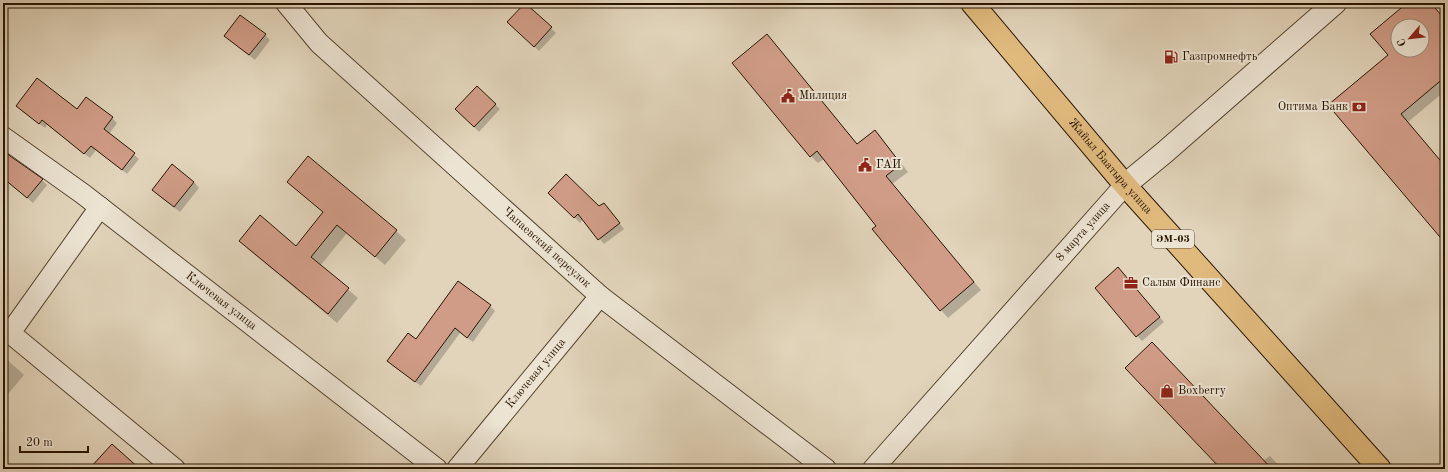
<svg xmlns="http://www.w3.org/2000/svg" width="1448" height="472" viewBox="0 0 1448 472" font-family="'Old Standard TT',serif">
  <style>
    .shadow { fill: #0003; fill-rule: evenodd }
    .building { fill: #d09c87; stroke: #281501; fill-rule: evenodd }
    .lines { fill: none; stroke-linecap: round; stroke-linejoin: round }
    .minor-casing { stroke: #56452f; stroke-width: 22 }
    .tertiary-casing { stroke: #56452f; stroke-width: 24 }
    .trunk-casing { stroke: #281501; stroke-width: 24 }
    .minor { stroke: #ece3d2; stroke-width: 20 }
    .tertiary { stroke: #ece3d2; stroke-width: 22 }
    .trunk { stroke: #e0ba7d; stroke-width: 22 }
    .labels { text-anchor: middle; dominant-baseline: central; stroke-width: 4; stroke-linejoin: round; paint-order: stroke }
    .shield { fill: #ece3d2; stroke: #635340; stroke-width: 1 }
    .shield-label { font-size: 11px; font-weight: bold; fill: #281501 }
    .poi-label { font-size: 12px; fill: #281501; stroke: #ece3d2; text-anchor: start }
    .street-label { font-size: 12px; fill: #281501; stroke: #ece3d2 }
  </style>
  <rect width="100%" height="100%" fill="#e1d4ba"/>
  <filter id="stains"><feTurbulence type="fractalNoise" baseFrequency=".005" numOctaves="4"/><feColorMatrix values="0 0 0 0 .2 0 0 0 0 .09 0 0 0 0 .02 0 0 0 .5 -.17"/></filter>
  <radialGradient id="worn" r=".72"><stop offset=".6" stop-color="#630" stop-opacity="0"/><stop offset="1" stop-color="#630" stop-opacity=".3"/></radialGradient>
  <g class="shadow">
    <path d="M1408 3H1431L1445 20V91L1408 122 1445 166V242L1329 105 1389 55 1371 34ZM1398 26H1422V50H1398Z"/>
    <polygon points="525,4 556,33 539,51 509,22"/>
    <polygon points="265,35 270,40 255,60 230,41"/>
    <polygon points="774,43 858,145 875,131 908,172 892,184 981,290 948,318 941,310 824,159 818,163 811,156"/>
    <polygon points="477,87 500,109 479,132 456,109"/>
    <polygon points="22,111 77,111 112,118 117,123 109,134 139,159 127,174 96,150 90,158 47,125 45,128"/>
    <polygon points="3,152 42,180 47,185 33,203 4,179 3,180"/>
    <polygon points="308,158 396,231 406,240 385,265 347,233 320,266 358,298 337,323 249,250 240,240 296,247 324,213 288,182"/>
    <polygon points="194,182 199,188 180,212 158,195"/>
    <polygon points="549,193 599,208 604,204 624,229 604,244 583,219 580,223"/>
    <polygon points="1123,274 1164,322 1142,341 1096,288"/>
    <polygon points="490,306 495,311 473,342 460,333 421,386 393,366 416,340"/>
    <polygon points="3,356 24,375 3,400"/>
    <polygon points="1270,456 1282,469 1222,469 1263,461"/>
  </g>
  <g class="building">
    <polygon points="525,3 552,27 534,47 507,22"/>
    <path d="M1407 3H1431L1445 20V77L1401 114 1445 166V243L1328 105 1388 55 1370 34ZM1398 26H1422V50H1398Z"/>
    <polygon points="240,15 266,34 249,55 224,36"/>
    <polygon points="767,34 857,144 875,130 901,164 886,176 974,282 940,311 872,229 876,226 817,151 810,157 732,63"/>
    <polygon points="37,78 77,109 86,97 113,117 104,129 135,153 122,170 91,146 84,154 42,120 39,124 16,106"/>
    <polygon points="477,86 496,104 474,127 455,109"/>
    <polygon points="3,151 43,179 27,198 3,178"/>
    <polygon points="308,156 397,230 375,257 337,225 311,257 349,288 328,314 239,241 260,215 296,246 323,212 287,182"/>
    <polygon points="172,164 194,182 174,207 152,190"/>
    <polygon points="566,174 599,206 604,203 620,223 598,240 578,214 574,218 548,193"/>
    <polygon points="1118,267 1160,317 1136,337 1095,288"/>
    <polygon points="458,281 491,305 467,338 455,328 415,382 387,361 408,333 416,339"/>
    <polygon points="1152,342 1272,469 1221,469 1125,368"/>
    <polygon points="112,444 140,469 89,469"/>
  </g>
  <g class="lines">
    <g class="minor-casing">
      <g id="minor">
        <path id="s1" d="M286 3 319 43 600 296 826 469"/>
        <path id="s2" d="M3 137 83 194 437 469"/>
        <polyline points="100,207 10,333 175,469"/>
        <path id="s3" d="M457 469 600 296"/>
        <path id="s4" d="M873 469 1125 185"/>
      </g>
    </g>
    <g class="tertiary-casing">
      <polyline id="tertiary" points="1125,185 1165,152 1335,3"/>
    </g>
    <g class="trunk-casing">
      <g id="trunk">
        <path id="s5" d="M972 3 1125 185 1380 469"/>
      </g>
    </g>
    <use href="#minor" class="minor"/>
    <use href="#tertiary" class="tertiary"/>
    <use href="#trunk" class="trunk"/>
  </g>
  <defs>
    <g id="fuel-bare" transform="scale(1.08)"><path d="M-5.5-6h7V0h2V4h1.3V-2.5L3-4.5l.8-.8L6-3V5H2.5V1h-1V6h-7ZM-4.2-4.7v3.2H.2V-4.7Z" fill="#8f2418" stroke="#ece3d2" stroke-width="2.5" paint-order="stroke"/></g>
    <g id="civic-bare" transform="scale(1.08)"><path d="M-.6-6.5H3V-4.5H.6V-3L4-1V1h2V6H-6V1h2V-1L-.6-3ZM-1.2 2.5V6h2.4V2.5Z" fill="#8f2418" stroke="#ece3d2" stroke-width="2.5" paint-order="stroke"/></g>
    <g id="bank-bare" transform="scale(1.08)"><path d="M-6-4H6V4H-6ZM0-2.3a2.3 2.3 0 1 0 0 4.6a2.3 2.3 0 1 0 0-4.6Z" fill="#8f2418" stroke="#ece3d2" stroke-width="2.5" paint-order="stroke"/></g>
    <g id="office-bare" transform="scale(1.08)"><path d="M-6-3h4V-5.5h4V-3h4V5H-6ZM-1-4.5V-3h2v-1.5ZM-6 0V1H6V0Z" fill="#8f2418" stroke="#ece3d2" stroke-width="2.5" paint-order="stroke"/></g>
    <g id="shop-bare" transform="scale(1.08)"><path d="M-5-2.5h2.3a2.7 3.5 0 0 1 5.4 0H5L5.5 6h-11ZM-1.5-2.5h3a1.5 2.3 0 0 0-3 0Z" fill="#8f2418" stroke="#ece3d2" stroke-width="2.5" paint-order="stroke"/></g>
  </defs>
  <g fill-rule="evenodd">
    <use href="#fuel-bare" x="1171" y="57"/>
    <use href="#civic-bare" x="788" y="96"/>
    <use href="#bank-bare" x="1359" y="107"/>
    <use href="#civic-bare" x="865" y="165"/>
    <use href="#office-bare" x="1131" y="283"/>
    <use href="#shop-bare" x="1167" y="391"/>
  </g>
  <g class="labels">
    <rect class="shield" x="1152" y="230" width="42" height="18" rx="3"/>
    <g class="shield-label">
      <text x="1173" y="239">ЭМ-03</text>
    </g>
    <g class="poi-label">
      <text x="1182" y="57">Газпромнефть</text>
      <text x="799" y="96">Милиция</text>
      <text x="1348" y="107" text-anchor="end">Оптима Банк</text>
      <text x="876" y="165">ГАИ</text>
      <text x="1142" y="283">Салым Финанс</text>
      <text x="1178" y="391">Boxberry</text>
    </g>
    <g class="street-label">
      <text stroke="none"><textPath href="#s5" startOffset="214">Жайыл Баатыра улица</textPath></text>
      <text stroke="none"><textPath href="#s4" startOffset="317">8 марта улица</textPath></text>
      <text stroke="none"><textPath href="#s1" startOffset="358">Чапаевский переулок</textPath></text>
      <text stroke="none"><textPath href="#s2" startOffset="273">Ключевая улица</textPath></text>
      <text stroke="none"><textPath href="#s3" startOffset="124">Ключевая улица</textPath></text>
    </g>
  </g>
  <rect width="1448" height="472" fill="none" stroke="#e1d4ba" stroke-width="16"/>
  <rect x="4" y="4" width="1440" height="464" fill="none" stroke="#281501" stroke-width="2"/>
  <rect x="8" y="8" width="1432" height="456" fill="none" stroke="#281501"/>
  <g transform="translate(1410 38) rotate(242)"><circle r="19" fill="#ece3d2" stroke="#9e917e"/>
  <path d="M0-3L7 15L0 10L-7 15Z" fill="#8f2418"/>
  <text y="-6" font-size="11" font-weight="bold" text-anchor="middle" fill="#281501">С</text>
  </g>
  <path d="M20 446v6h68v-6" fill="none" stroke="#281501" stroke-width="2"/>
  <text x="26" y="446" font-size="12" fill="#281501" stroke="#ece3d2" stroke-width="3" paint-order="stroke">20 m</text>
  <rect width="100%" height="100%" filter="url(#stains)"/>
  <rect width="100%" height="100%" fill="url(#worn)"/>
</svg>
